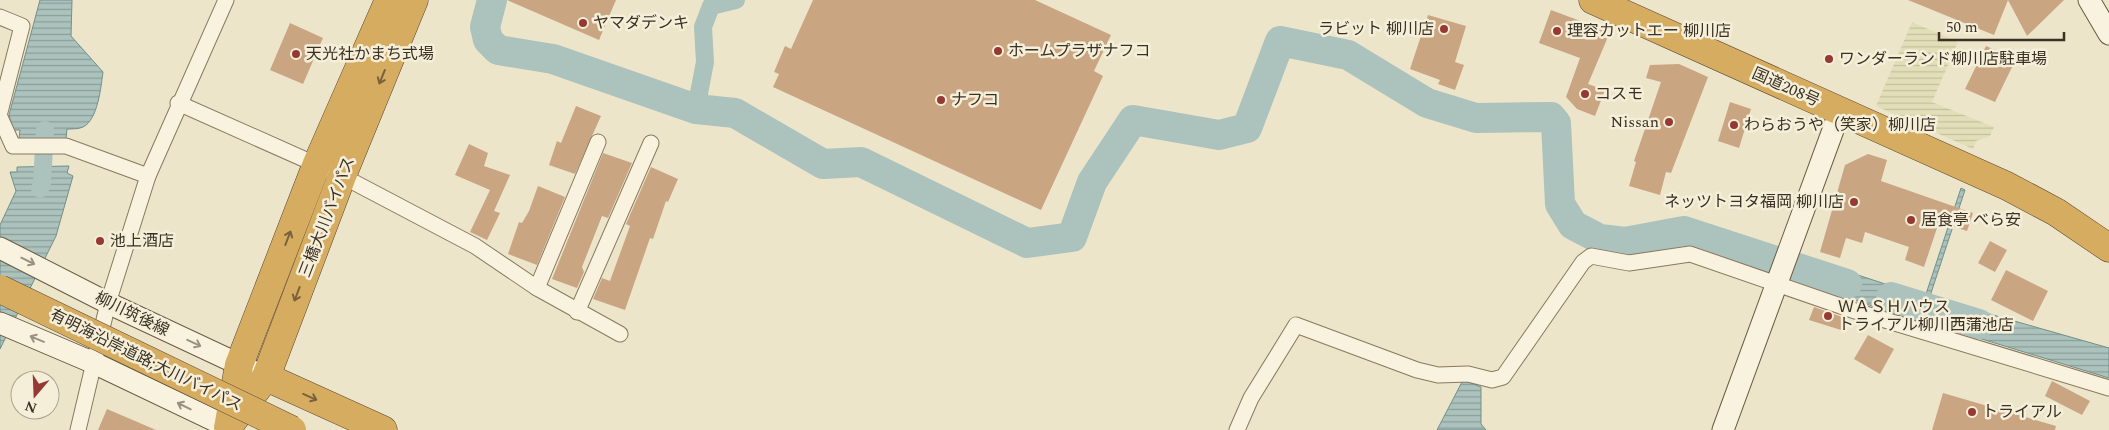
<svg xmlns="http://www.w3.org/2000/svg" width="2109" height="430" viewBox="0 0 2109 430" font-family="Spectral,'Noto Sans JP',serif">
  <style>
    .farmland { fill: url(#farmland-rules) }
    .water { fill: url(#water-rules); stroke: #71908b }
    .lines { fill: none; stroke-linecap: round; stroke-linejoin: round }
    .canal { stroke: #abc2bd; stroke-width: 18 }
    .river { stroke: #abc2bd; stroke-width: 30 }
    .building { fill: #c9a582 }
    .street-casing { stroke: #89795f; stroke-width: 17 }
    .secondary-casing { stroke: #6b5a42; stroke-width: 23 }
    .highway-casing { stroke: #584733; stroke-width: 29 }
    .street { stroke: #f8f2de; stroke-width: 15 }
    .secondary { stroke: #f8f2de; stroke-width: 21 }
    .highway { stroke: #d6ac61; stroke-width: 28 }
    .highway-bridge-casing { stroke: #584733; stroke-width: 29; stroke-linecap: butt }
    .highway-bridge { stroke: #d6ac61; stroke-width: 28 }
    .oneway { stroke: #79623b }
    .oneway2 { stroke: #9a9180 }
    .poi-dot { fill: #953932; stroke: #f5efda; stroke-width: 2 }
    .labels { text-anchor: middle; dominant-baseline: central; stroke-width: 5; stroke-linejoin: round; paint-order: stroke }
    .poi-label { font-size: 16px; fill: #3b3022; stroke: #f5efda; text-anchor: start }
    .street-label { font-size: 16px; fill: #3b3022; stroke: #f5efda }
  </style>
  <defs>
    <pattern id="farmland-rules" width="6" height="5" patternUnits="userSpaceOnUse" patternTransform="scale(1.25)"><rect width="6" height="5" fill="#e2dfb8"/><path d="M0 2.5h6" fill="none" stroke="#c3c09e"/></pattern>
    <pattern id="water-rules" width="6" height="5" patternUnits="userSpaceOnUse" patternTransform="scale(1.25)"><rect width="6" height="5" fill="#abc2bd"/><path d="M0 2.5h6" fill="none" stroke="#8c9e99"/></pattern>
  </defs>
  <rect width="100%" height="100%" fill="#ede5ca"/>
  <polygon class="farmland" points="1912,22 1958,42 1932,102 1994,127 1990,136 1976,141 1973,149 1876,106"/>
  <g class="water">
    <path d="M40 0H72L71 36 103 72C101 86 98 120 83 127 79 129 72 129 67 129L66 139H19L20 130H13L9 115Z"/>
    <polygon points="69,166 67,173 73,176 56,236 0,349 0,225 16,191 10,172 17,172 17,167"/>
    <polygon points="1961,188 1965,190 1930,296 1934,298 1925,324 1804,283 1812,260 1925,297"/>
    <polygon points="1944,301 2109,348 2109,378 1936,325"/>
    <polygon points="1463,380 1481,387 1481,424 1486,430 1437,430"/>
  </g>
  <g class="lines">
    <g class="canal">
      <polyline points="696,109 705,62 703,27 711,6 736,0"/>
      <polyline points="40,189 42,183 45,130"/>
    </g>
    <g class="river">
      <polyline points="492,0 485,27 488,40 498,50 553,59 696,109 735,113 823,164 861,162 1027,243 1072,237 1092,182 1133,120 1219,135 1247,128 1280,41 1348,55 1427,103 1476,118 1551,117 1556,123 1560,204 1573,225 1600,239 1625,242 1684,231 1847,284"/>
      <polyline points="1891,297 1979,324"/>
    </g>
  </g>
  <g class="building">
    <polygon points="507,0 616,0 599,40"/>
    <polygon points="813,0 1035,0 1111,35 1094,71 1103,76 1041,210 773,87 779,74 774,72 785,46 791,49"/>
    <polygon points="1908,0 2008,0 1994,35"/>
    <polygon points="2008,0 2064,0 2027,36"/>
    <polygon points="1551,10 1610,32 1588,84 1605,90 1595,116 1577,109 1566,97 1580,58 1539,43"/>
    <polygon points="1428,15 1466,26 1455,62 1464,65 1455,90 1438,84 1440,80 1410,69"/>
    <polygon points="290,23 323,38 303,84 270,70"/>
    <polygon points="1986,46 2016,59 1995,102 1965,89"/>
    <polygon points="1679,64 1708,77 1671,173 1666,172 1660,195 1629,186 1636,162 1634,161 1661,82 1646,78 1650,65"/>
    <polygon points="1730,102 1751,109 1739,148 1718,141"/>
    <polygon points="576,106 601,116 575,174 549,165 557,141 561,143"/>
    <polygon points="469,144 488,153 484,166 510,175 494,211 500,213 487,240 470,232 490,190 455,175"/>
    <polygon points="603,153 632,163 608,218 602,216 582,267 584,272 577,288 552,279"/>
    <polygon points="1868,154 1887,160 1881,181 1973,213 1967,231 1939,222 1924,267 1905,260 1909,247 1865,232 1862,243 1846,238 1840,258 1820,252 1845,165"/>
    <polygon points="651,167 678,179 668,202 666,201 653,239 650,238 625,310 593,299 602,278 610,281 630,226 626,224"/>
    <polygon points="538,186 565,197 537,265 508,254 519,222 522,223 529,211"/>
    <polygon points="1990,241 2007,250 1995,272 1978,263"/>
    <polygon points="2006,270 2048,291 2033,321 1991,300"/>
    <polygon points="1814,307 1845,318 1841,330 1809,320"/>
    <polygon points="1868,335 1894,349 1880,374 1854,359"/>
    <polygon points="2052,381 2090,401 2082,415 2045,396"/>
    <polygon points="1943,393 2056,426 2055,430 1932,430"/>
    <polygon points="107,409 156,430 98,430"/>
  </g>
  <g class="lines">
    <g class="street-casing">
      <g id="street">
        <polyline points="0,17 22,26 0,112"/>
        <polyline points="178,103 342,176 475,246 537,288 620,334"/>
        <polyline points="0,117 13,146 66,146 148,176"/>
        <polyline points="537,288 598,142"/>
        <polyline points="577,312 651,143"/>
        <polyline points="78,430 108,303 148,176 226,0"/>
        <polyline points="1237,430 1251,398 1296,325 1417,370 1438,375 1468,374 1492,380 1503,377 1583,262 1591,256 1629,263 1690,254 1852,310 2109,388"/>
      </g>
    </g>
    <g class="secondary-casing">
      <g id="secondary">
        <polyline points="2089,0 2109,34"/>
        <polyline points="0,248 108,303 251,370"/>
        <polyline points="0,323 94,363 228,427"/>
        <polyline points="1723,430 1840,111"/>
      </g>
    </g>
    <g class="highway-casing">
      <g id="highway">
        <polyline points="1593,0 2007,186 2056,212 2109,248"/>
        <polyline points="266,377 383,430"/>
        <polyline points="229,423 239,365 316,166 389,0"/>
        <polyline points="228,427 266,377 342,176 414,0"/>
      </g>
    </g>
    <use href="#street" class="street"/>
    <use href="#secondary" class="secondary"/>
    <use href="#highway" class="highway"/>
    <g class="highway-bridge-casing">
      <polyline id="highway-bridge" points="0,289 292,430"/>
    </g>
    <use href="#highway-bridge" class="highway-bridge"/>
  </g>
  <defs><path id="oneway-shaft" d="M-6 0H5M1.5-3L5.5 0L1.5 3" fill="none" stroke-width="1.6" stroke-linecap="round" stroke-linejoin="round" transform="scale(1.25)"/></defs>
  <g class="oneway">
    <use href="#oneway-shaft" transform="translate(382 77) rotate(112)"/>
    <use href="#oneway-shaft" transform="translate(288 238) rotate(-69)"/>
    <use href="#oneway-shaft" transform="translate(297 294) rotate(111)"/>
    <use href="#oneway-shaft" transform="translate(310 397) rotate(24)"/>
  </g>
  <g class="oneway2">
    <use href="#oneway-shaft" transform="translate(28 261) rotate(26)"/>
    <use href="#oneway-shaft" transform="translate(37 339) rotate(-157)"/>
    <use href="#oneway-shaft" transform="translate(194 343) rotate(25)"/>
    <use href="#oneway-shaft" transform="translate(184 406) rotate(-154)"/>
  </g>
  <g class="poi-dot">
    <circle cx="583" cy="23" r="5"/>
    <circle cx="1444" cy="29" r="5"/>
    <circle cx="1557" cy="31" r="5"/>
    <circle cx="998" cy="51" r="5"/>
    <circle cx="296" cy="54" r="5"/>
    <circle cx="1829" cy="59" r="5"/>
    <circle cx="1585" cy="94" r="5"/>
    <circle cx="941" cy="100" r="5"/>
    <circle cx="1669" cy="122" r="5"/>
    <circle cx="1734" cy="125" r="5"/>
    <circle cx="1854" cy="202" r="5"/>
    <circle cx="1911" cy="220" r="5"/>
    <circle cx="100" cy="241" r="5"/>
    <circle cx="1828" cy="316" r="5"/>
    <circle cx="1972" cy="412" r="5"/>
  </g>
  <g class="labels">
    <g class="poi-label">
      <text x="593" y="23">ヤマダデンキ</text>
      <text x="1434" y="29" text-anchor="end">ラビット 柳川店</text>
      <text x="1567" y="31">理容カットエー 柳川店</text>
      <text x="1008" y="51">ホームプラザナフコ</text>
      <text x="306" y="54">天光社かまち式場</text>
      <text x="1839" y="59">ワンダーランド柳川店駐車場</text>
      <text x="1595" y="94">コスモ</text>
      <text x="951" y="100">ナフコ</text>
      <text x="1659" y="122" text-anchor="end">Nissan</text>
      <text x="1744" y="125">わらおうや（笑家）柳川店</text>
      <text x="1844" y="202" text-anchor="end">ネッツトヨタ福岡 柳川店</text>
      <text x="1921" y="220">居食亭 べら安</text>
      <text x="110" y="241">池上酒店</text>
      <text x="1838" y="307">ＷＡＳＨハウス<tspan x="1838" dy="18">トライアル柳川西蒲池店</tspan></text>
      <text x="1982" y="412">トライアル</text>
    </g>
    <g class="street-label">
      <text transform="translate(1786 87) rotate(24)">国道208号</text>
      <text transform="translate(327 217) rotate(-69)">三橋大川バイパス</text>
      <text transform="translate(132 314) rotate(26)">柳川筑後線</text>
      <text transform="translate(146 360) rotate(26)">有明海沿岸道路;大川バイパス</text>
    </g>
  </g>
  <g transform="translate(35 395) rotate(199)"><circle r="24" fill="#f5efda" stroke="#aba390"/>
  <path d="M0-4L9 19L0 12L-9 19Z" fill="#953932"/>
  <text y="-8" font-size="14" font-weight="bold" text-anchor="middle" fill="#3b3022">N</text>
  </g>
  <path d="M1939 32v8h125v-8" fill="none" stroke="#3b3022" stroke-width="2.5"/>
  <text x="1946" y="32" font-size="15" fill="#3b3022" stroke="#f5efda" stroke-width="4" paint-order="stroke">50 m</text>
</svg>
